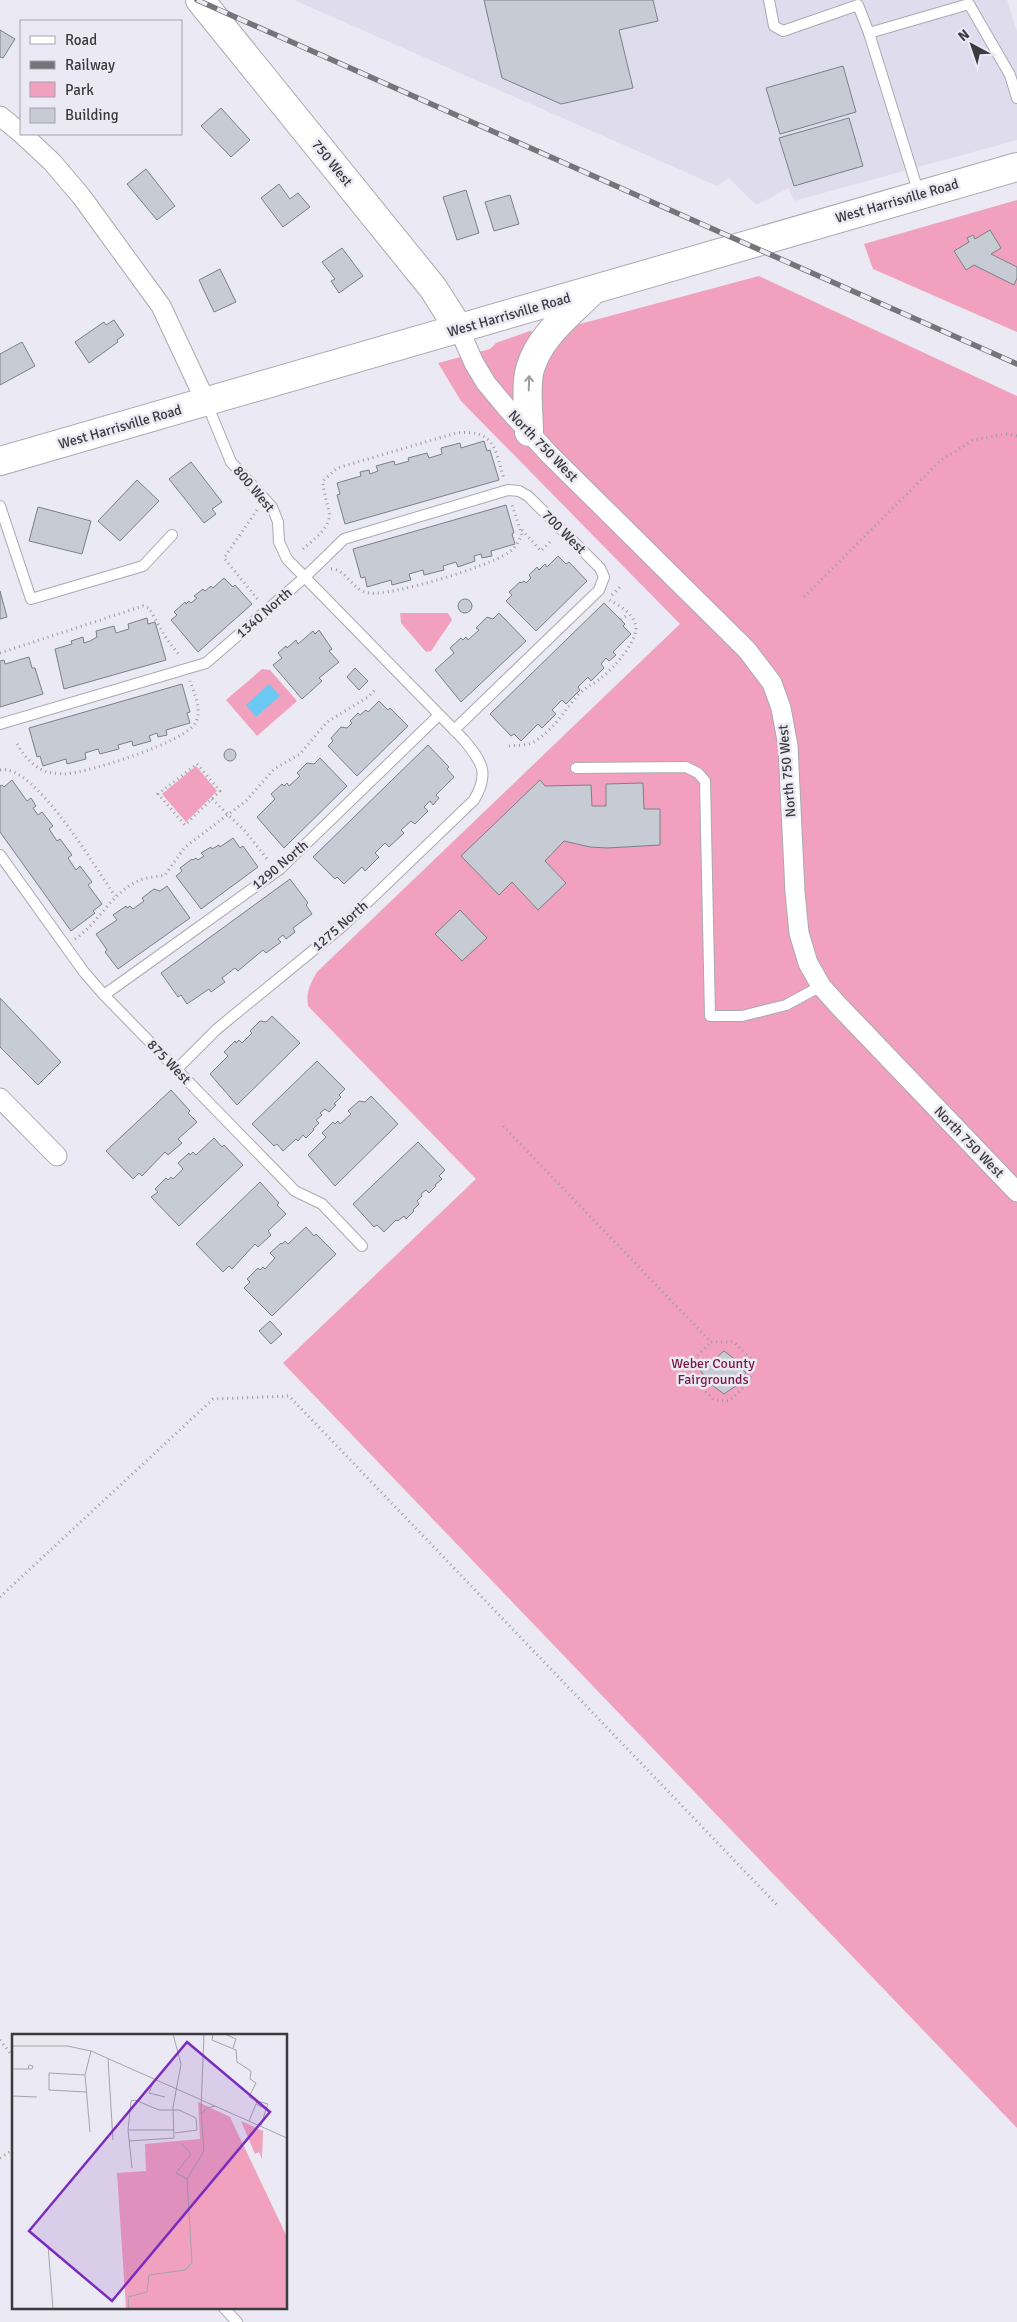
<svg xmlns="http://www.w3.org/2000/svg" width="1017" height="2322" viewBox="0 0 1017 2322" font-family="Signika,sans-serif">
  <style>
    .built { fill: #dfdced }
    .green { fill: #f1a1bd }
    .water { fill: #6bc8f2 }
    .building { fill: #c6cbd4; stroke: #7b8088 }
    .lines { fill: none; stroke-linecap: round; stroke-linejoin: round }
    .lane-casing { stroke: #aaa9b2; stroke-width: 12 }
    .street-casing { stroke: #aaa9b2; stroke-width: 21 }
    .secondary-casing { stroke: #aaa9b2; stroke-width: 30 }
    .path { stroke: #9c9ba2; stroke-width: 3; stroke-dasharray: 1 4; stroke-linecap: butt }
    .lane { stroke: #fff; stroke-width: 10 }
    .street { stroke: #fff; stroke-width: 19 }
    .secondary { stroke: #fff; stroke-width: 28 }
    .rail-casing { stroke: #74747a; stroke-width: 5.5 }
    .rail { stroke: #ebe9f3; stroke-width: 4; stroke-dasharray: 11; stroke-linecap: butt }
    .oneway { stroke: #9d9d9f }
    .labels { text-anchor: middle; dominant-baseline: central; stroke-width: 5; stroke-linejoin: round; paint-order: stroke }
    .street-label { font-size: 14px; fill: #3b3b3f; stroke: #ebe9f3 }
    .park-label { font-size: 14px; fill: #7a1947; stroke: #ebe9f3 }
    .inset-road { fill: none; stroke: #a5a3ab; stroke-width: 1 }
    .view { fill: #7b2cbf; fill-opacity: 0.15; stroke: #7b2cbf; stroke-width: 2.5 }
    .inset-edge { fill: none; stroke: #3b3b3f; stroke-width: 2.5 }
  </style>
  <rect width="100%" height="100%" fill="#ebe9f3"/>
  <polygon class="built" points="294,0 1007,0 1017,31 1017,140 794,201 789,188 756,205 729,178 717,186"/>
  <g class="green">
    <polygon points="1017,200 1017,332 873,269 864,244"/>
    <path d="M759 276 1017 396V2128L283 1363 476 1179 308 1006C306 992 310 984 317 972L680 624 461 401 438 363 490 349 496 343 530 331 536 333 535 336Z"/>
    <polygon points="400,613 448,613 452,620 431,651 426,652 401,623"/>
    <polygon points="262,669 270,670 297,701 257,736 226,700"/>
    <polygon points="196,766 217,791 186,822 162,794"/>
  </g>
  <polygon class="water" points="269,684 280,696 256,717 246,705"/>
  <g class="building">
    <polygon points="484,0 653,0 658,21 619,30 633,88 561,104 502,78"/>
    <polygon points="0,30 15,39 3,58 0,57"/>
    <polygon points="843,66 856,112 780,134 766,88"/>
    <polygon points="221,108 250,140 231,157 201,126"/>
    <polygon points="849,118 863,166 794,186 779,138"/>
    <polygon points="146,169 175,206 157,220 127,184"/>
    <polygon points="279,184 290,199 298,193 310,207 283,227 261,198"/>
    <polygon points="466,190 479,233 457,240 443,197"/>
    <polygon points="510,195 519,224 494,231 485,202"/>
    <polygon points="990,230 1001,248 991,254 1017,267 1017,278 1014,285 974,265 966,270 954,251 969,242 967,238 973,235 975,239"/>
    <polygon points="342,248 363,276 339,293 331,281 335,279 322,262"/>
    <polygon points="220,269 236,302 214,312 199,280"/>
    <polygon points="114,320 124,335 117,340 118,342 89,363 75,342 104,322 106,325"/>
    <polygon points="22,342 35,366 0,385 0,354"/>
    <polygon points="484,441 487,451 490,450 499,480 345,524 337,495 340,494 337,483 361,476 360,472 369,470 370,474 378,471 376,466 394,461 395,465 409,461 408,458 427,453 429,458 442,454 441,448 460,443 461,448"/>
    <polygon points="191,462 222,502 212,509 216,514 204,523 169,479"/>
    <polygon points="137,480 159,501 120,541 98,521"/>
    <polygon points="506,505 514,533 512,534 515,544 491,551 492,556 482,558 481,554 474,556 475,561 458,567 456,562 443,566 444,570 424,575 423,570 409,574 411,580 392,585 391,580 367,587 365,577 361,578 353,549"/>
    <polygon points="38,507 91,521 82,554 29,541"/>
    <polygon points="558,556 566,564 569,562 587,581 536,631 506,601 512,595 509,592 520,582 521,583 524,581 526,583 531,578 529,575 537,567 539,570 545,564 547,567"/>
    <polygon points="224,578 233,587 235,585 252,604 198,652 171,620 177,615 174,612 185,602 186,604 189,601 191,603 197,598 194,596 203,589 205,591 211,586 213,588"/>
    <polygon points="0,591 7,617 0,619"/>
    <circle cx="465" cy="606" r="7"/>
    <polygon points="604,603 625,624 623,626 631,634 613,652 616,655 609,661 606,658 601,664 604,668 591,681 588,677 578,687 580,690 566,704 562,700 552,710 556,714 542,728 538,724 521,741 514,734 511,736 490,714"/>
    <polygon points="499,613 526,641 461,702 435,670 454,653 450,648 461,638 463,640 466,637 468,640 479,630 476,628 487,617 493,619"/>
    <polygon points="147,618 148,624 155,622 166,660 64,689 55,649 72,644 71,641 83,637 84,643 90,641 97,637 96,631 114,626 116,633 129,629 128,624"/>
    <polygon points="319,630 332,649 329,651 339,662 319,678 322,681 302,699 273,665 282,658 278,653 286,646 287,648 296,640 298,644 313,631 315,634"/>
    <polygon points="29,657 32,668 35,668 43,694 0,707 0,661 4,660 5,664"/>
    <polygon points="355,668 368,681 359,690 347,677"/>
    <polygon points="182,684 190,712 187,713 190,723 166,730 167,735 158,737 157,733 149,736 151,741 133,746 132,741 118,745 119,749 100,754 98,749 85,753 86,759 67,764 66,759 43,766 40,756 37,757 29,728"/>
    <polygon points="379,701 388,710 390,708 408,726 357,776 328,746 333,741 331,738 341,727 347,728 352,723 350,721 358,713 360,715 366,710 368,712"/>
    <polygon points="428,745 449,767 447,769 454,777 436,795 439,798 433,805 430,801 424,807 428,811 415,824 411,821 401,830 404,833 389,847 385,843 375,853 379,857 365,871 362,867 344,884 337,877 335,879 313,857"/>
    <circle cx="230" cy="755" r="6"/>
    <polygon points="320,758 347,786 284,848 257,817 275,799 271,794 282,784 284,786 287,783 289,786 300,776 297,773 307,763 314,764"/>
    <polygon points="12,780 27,801 31,798 36,806 33,808 38,815 42,812 53,826 49,829 57,841 60,839 72,855 68,858 76,870 80,866 92,882 88,885 102,904 93,911 95,913 71,931 0,832 0,786 2,785 4,787"/>
    <polygon points="540,780 545,786 591,785 592,806 606,806 606,784 643,783 644,809 660,809 660,845 607,848 590,847 564,841 545,861 566,883 538,910 512,882 499,895 461,856"/>
    <polygon points="233,838 240,848 243,846 258,867 201,909 176,876 182,871 180,868 192,859 193,860 196,858 198,860 204,856 201,853 211,847 212,849 219,845 220,847"/>
    <polygon points="290,879 308,903 306,905 312,914 293,928 295,932 286,939 283,935 278,939 281,942 266,953 263,950 238,971 235,968 222,978 225,982 211,992 209,989 187,1004 181,995 178,997 161,973"/>
    <polygon points="167,886 190,918 118,969 105,952 107,950 96,934 117,920 113,915 126,906 127,908 130,906 133,909 144,901 142,898 154,889 160,891"/>
    <polygon points="460,910 487,938 462,961 435,934"/>
    <polygon points="0,998 61,1062 38,1085 0,1047"/>
    <polygon points="272,1016 300,1043 237,1105 210,1074 228,1056 224,1052 235,1041 236,1043 239,1040 242,1043 252,1033 250,1031 260,1021 266,1022"/>
    <polygon points="317,1061 345,1089 339,1095 341,1097 334,1104 336,1105 329,1112 325,1109 320,1113 322,1115 316,1120 319,1123 313,1129 314,1130 306,1138 303,1135 298,1141 296,1139 283,1151 277,1144 274,1146 252,1124"/>
    <polygon points="171,1090 190,1111 188,1113 197,1122 178,1139 182,1143 168,1155 165,1152 142,1176 139,1173 133,1179 106,1151"/>
    <polygon points="371,1096 398,1124 335,1186 308,1155 326,1137 322,1133 333,1122 335,1124 338,1121 340,1124 351,1114 348,1111 359,1101 365,1102"/>
    <polygon points="214,1138 222,1147 224,1145 243,1165 179,1226 151,1197 158,1192 155,1189 166,1178 168,1180 171,1177 173,1179 183,1169 178,1163 189,1153 190,1155 193,1152 196,1155"/>
    <polygon points="418,1142 445,1170 439,1176 442,1179 435,1185 436,1186 429,1193 426,1190 421,1194 422,1196 417,1201 419,1204 413,1210 414,1211 406,1219 404,1216 398,1221 396,1220 384,1232 377,1225 374,1227 353,1204"/>
    <polygon points="260,1182 279,1203 277,1205 286,1214 268,1231 271,1235 258,1247 255,1244 232,1269 229,1266 223,1272 196,1244"/>
    <polygon points="306,1227 314,1236 316,1234 336,1254 272,1316 244,1288 250,1282 247,1279 258,1268 260,1270 263,1267 265,1269 275,1258 270,1253 281,1243 282,1244 285,1241 288,1244"/>
    <polygon points="270,1321 282,1334 271,1344 259,1331"/>
    <polygon points="724,1351 737,1361 746,1373 737,1385 724,1394 712,1385 696,1365 701,1360 707,1366"/>
  </g>
  <g class="lines">
    <g class="lane-casing">
      <g id="lane">
        <polyline points="769,0 774,26 783,31 858,5 869,33"/>
        <polyline points="919,194 869,33 969,4 1010,75 1017,98"/>
        <polyline points="0,506 31,599 143,566 172,535"/>
        <polyline points="0,724 206,663 305,577 344,539 508,490 519,491 528,496 600,568 604,577 599,590 454,730"/>
        <polyline points="576,768 686,767 698,773 705,781 710,1016 742,1016 786,1005 821,986"/>
        <polyline points="0,855 84,972 104,995 295,1191 322,1204 362,1246"/>
        <polyline points="104,995 280,869 439,715"/>
        <path d="M177 1069 217 1029 344 925 474 800C490 773 482 762 464 740L287 559 279 542 278 522 272 507 231 462 207 404"/>
        <polyline points="224,2308 237,2322"/>
      </g>
    </g>
    <g class="street-casing">
      <g id="street">
        <polyline points="0,116 21,133"/>
        <polyline points="22,134 52,162 81,196 161,306 206,402"/>
        <polyline points="459,329 474,363 486,383 506,407 549,454 747,650 772,683 781,708 788,746 795,892 799,933 808,963 821,986 838,1005 1017,1192"/>
        <polyline points="0,1098 57,1156"/>
      </g>
    </g>
    <g class="secondary-casing">
      <g id="secondary">
        <polyline points="200,0 433,288 459,329"/>
        <path d="M529 432C529 413 525 388 530 369 539 337 567 316 590 293"/>
        <polyline points="0,461 1017,167"/>
      </g>
    </g>
    <g class="path">
      <polyline points="257,510 224,558 259,601"/>
      <polyline points="522,530 541,551 552,540"/>
      <path d="M303 549C313 540 332 527 329 512 327 501 323 492 323 481L337 468 456 433C494 429 495 448 504 479"/>
      <path d="M331 569C347 569 352 591 369 593 392 596 487 567 508 553 515 549 518 542 522 535L511 502"/>
      <polyline points="612,595 621,586"/>
      <polyline points="804,597 940,461 973,440 1007,434 1017,436"/>
      <polyline points="621,620 628,614"/>
      <polyline points="0,653 143,606 149,608 166,638 180,656"/>
      <path d="M17 744C24 756 33 767 47 772 52 773 60 774 66 774 89 772 187 742 196 722 202 709 194 693 190 681"/>
      <path d="M509 746C518 745 528 746 535 741 554 730 565 709 579 694 586 687 594 684 601 678 613 669 635 644 636 629 636 614 618 605 608 599"/>
      <polygon points="197,764 220,791 185,825 158,794"/>
      <path d="M0 770C34 762 98 872 115 896"/>
      <polyline points="212,799 245,831 268,860"/>
      <path d="M75 939C99 923 111 893 138 881 146 877 157 877 165 875L185 847 246 801 274 769 300 754 327 722 368 697 376 689"/>
      <polyline points="503,1126 711,1342 734,1342 753,1361 750,1381 729,1401 714,1400 691,1377 693,1360 711,1342"/>
      <polyline points="0,1597 213,1399 289,1396 779,1907"/>
      <polyline points="0,2040 14,2058"/>
      <polyline points="0,2158 14,2149"/>
    </g>
    <use href="#lane" class="lane"/>
    <use href="#street" class="street"/>
    <use href="#secondary" class="secondary"/>
    <g class="rail-casing">
      <polyline id="rail" points="197,0 1017,364"/>
    </g>
    <use href="#rail" class="rail"/>
  </g>
  <defs><path id="oneway-shaft" d="M-6 0H5M1.5-3L5.5 0L1.5 3" fill="none" stroke-width="1.6" stroke-linecap="round" stroke-linejoin="round" transform="scale(1.25)"/></defs>
  <use class="oneway" href="#oneway-shaft" transform="translate(529 383) rotate(-88)"/>
  <g class="labels">
    <g class="street-label">
      <text transform="translate(332 163) rotate(51)">750 West</text>
      <text transform="translate(897 201) rotate(-16)">West Harrisville Road</text>
      <text transform="translate(509 315) rotate(-16)">West Harrisville Road</text>
      <text transform="translate(120 427) rotate(-16)">West Harrisville Road</text>
      <text transform="translate(543 446) rotate(46)">North 750 West</text>
      <text transform="translate(254 489) rotate(50)">800 West</text>
      <text transform="translate(564 532) rotate(45)">700 West</text>
      <text transform="translate(264 613) rotate(-41)">1340 North</text>
      <text transform="translate(787 771) rotate(-95)">North 750 West</text>
      <text transform="translate(280 865) rotate(-40)">1290 North</text>
      <text transform="translate(340 926) rotate(-41)">1275 North</text>
      <text transform="translate(169 1062) rotate(46)">875 West</text>
      <text transform="translate(969 1142) rotate(46)">North 750 West</text>
    </g>
    <g class="park-label">
      <text x="713" y="1363">Weber County<tspan x="713" dy="16">Fairgrounds</tspan></text>
    </g>
  </g>
  <g transform="translate(12 2034)">
    <rect width="275" height="275" fill="#ebe9f3"/>
    <path d="M186 68 218 83 275 203V275H114L105 139 134 137 133 110 188 105ZM229 87 251 97 250 125 247 118 243 120Z" fill="#f1a1bd"/>
    <path class="inset-road" d="M132 0H152M201 0 200 6 224 16 225 28 239 37 238 45 244 49 237 63 245 67 244 70M213 0 224 5 221 14M0 12H55L79 17 275 104M96 25 101 106M0 35H20L21 32 17 31 16 35M73 41 37 39V56L74 58M142 46 137 59 153 63M0 62 25 63M245 67 256 70 254 75M189 80 195 74 203 72M237 87 244 70 254 75 249 92M116 96H162M78 98 73 41 79 17M117 107 162 104 161 73 169 30 161 0M170 110 179 120 164 139 175 145M120 134 116 96 119 67 123 66 147 76H167L184 84 185 96 163 99M36 211 41 275M117 275 116 263 135 258 137 241 173 236 180 229 175 145 192 117 189 76 192 0"/>
    <path class="view" d="M175 8 258 78 100 267 17 197Z"/>
    <rect width="275" height="275" class="inset-edge"/>
  </g>
  <rect x="20" y="20" width="162" height="115" fill="#ebe9f3" stroke="#a5a3ab"/>
  <rect x="30" y="36" width="25" height="8" fill="#ffffff" stroke="#a5a3ab"/>
  <text x="65" y="45" font-size="15" fill="#3b3b3f">Road</text>
  <rect x="30" y="61" width="25" height="8" fill="#74747a" stroke="#a5a3ab"/>
  <text x="65" y="70" font-size="15" fill="#3b3b3f">Railway</text>
  <rect x="30" y="82" width="25" height="15" fill="#f1a1bd" stroke="#a5a3ab"/>
  <text x="65" y="95" font-size="15" fill="#3b3b3f">Park</text>
  <rect x="30" y="108" width="25" height="15" fill="#c6cbd4" stroke="#a5a3ab"/>
  <text x="65" y="120" font-size="15" fill="#3b3b3f">Building</text>
  <g transform="translate(972 45) rotate(320)" stroke="#ebe9f3" stroke-width="4" paint-order="stroke">
  <path d="M0-4L9 19L0 12L-9 19Z" fill="#3b3b3f"/>
  <text y="-8" font-size="14" font-weight="bold" text-anchor="middle" fill="#3b3b3f">N</text>
  </g>
</svg>
